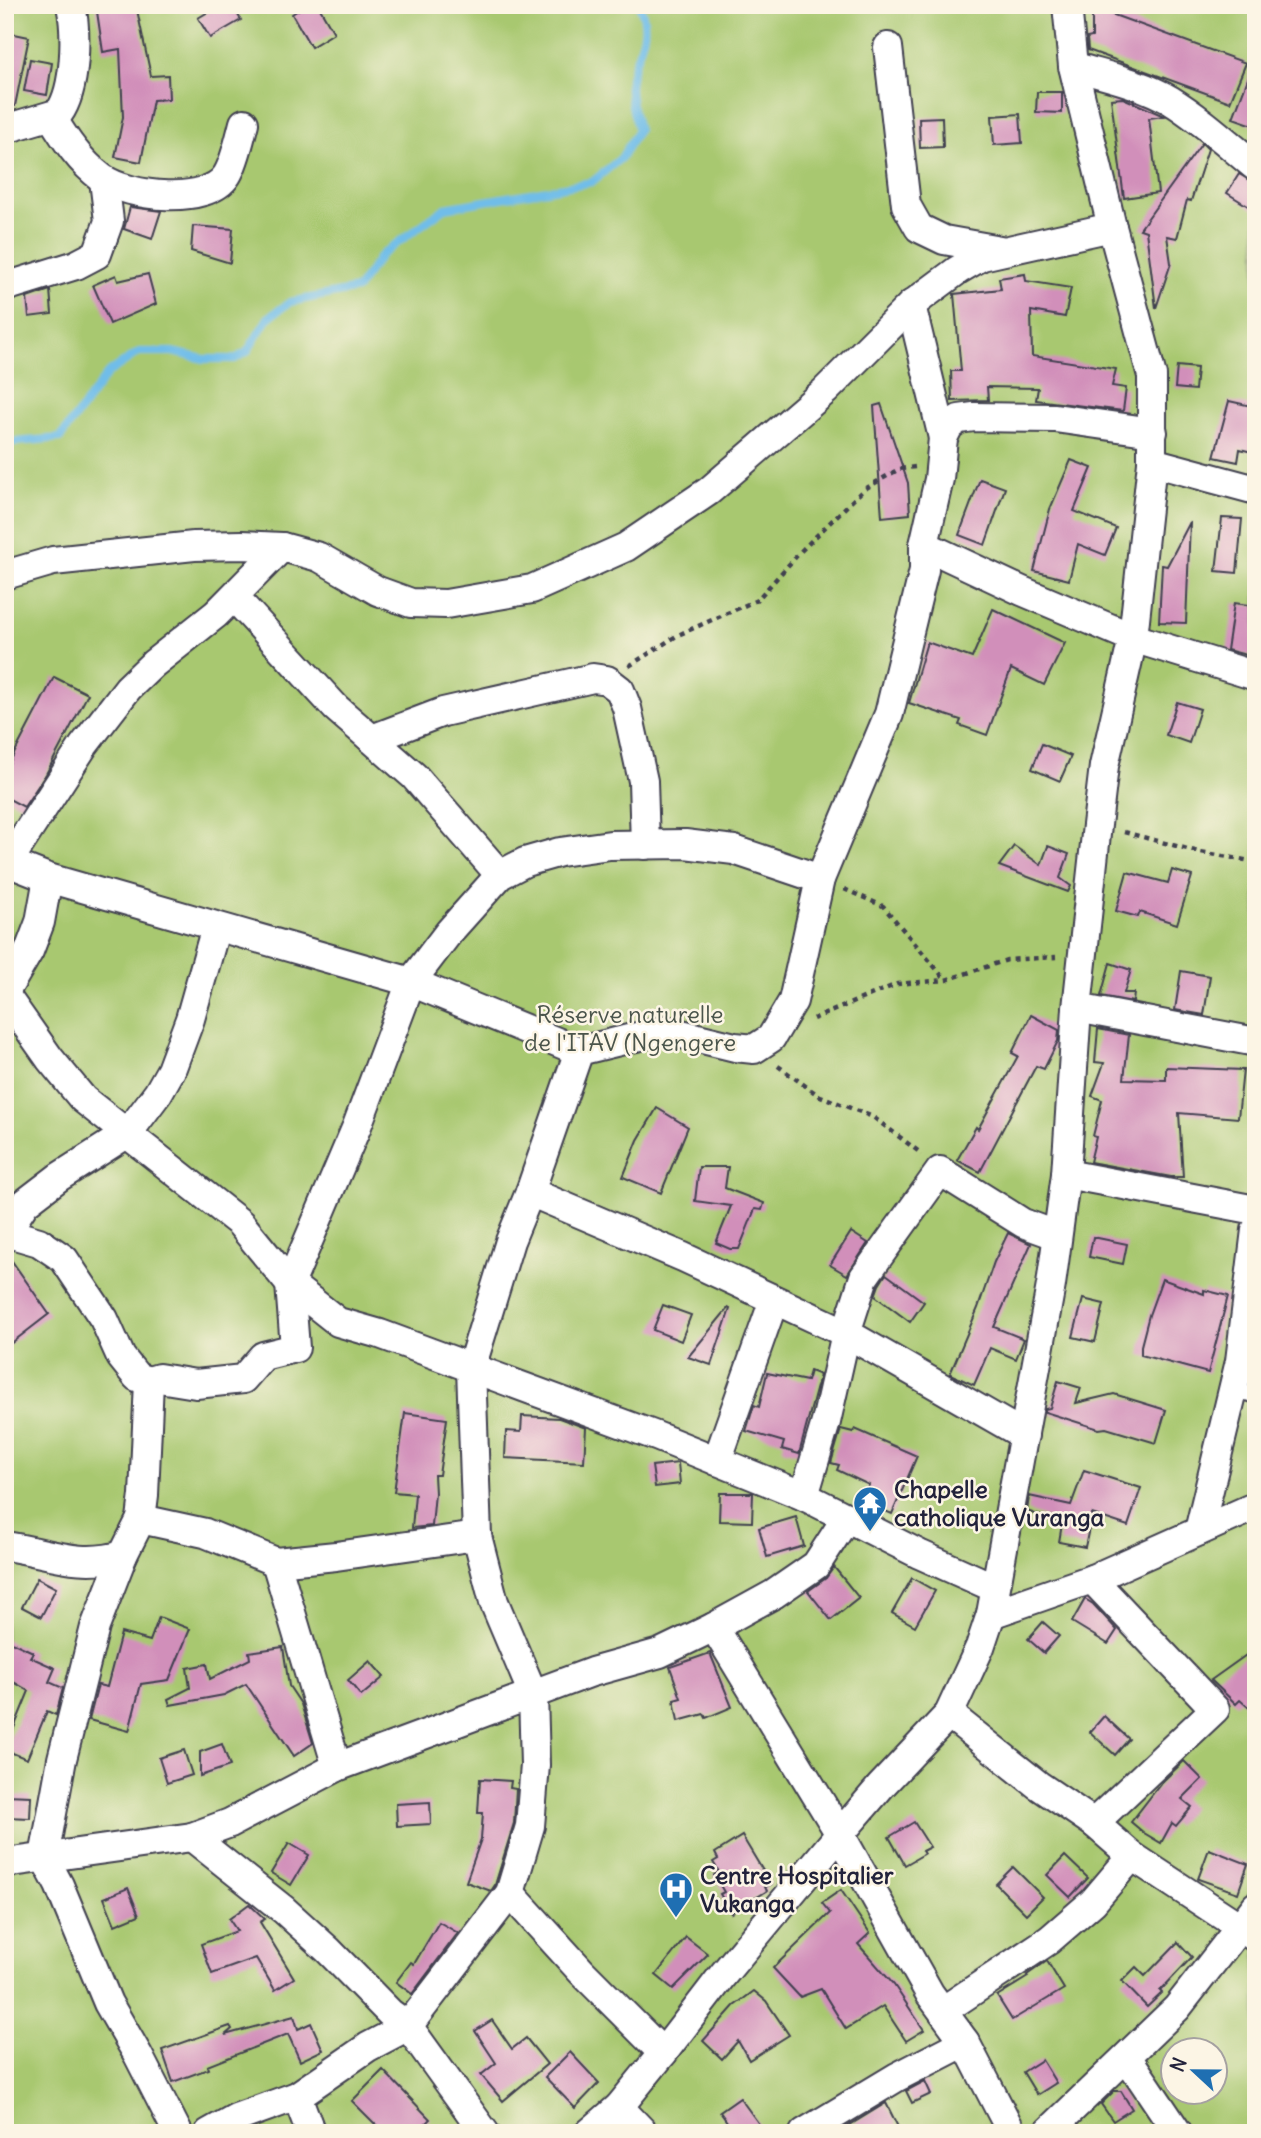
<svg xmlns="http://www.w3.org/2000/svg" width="1261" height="2138" viewBox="0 0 1261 2138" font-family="Delius,sans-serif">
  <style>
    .green { fill: #a8c870; stroke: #657556; stroke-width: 2; fill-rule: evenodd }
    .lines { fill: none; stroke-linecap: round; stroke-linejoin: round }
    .stream { stroke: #6fbde9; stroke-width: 8 }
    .building { fill: #d18fba }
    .lane-casing { stroke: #413f4f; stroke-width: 18 }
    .street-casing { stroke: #413f4f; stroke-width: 32 }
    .path { stroke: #413f4f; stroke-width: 4.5; stroke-dasharray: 5 5; stroke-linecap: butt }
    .lane { stroke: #fff; stroke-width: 14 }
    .street { stroke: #fff; stroke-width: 28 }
    .labels { text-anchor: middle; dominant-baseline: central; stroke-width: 5; stroke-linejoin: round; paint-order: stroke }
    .park-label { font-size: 24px; fill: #4a544b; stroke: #fcf5e5 }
    .poi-label { font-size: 24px; font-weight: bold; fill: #22223b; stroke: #fcf5e5; text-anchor: start }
  </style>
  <rect width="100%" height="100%" fill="#fcf5e5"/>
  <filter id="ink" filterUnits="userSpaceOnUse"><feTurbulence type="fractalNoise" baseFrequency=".0143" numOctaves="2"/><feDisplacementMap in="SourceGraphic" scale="14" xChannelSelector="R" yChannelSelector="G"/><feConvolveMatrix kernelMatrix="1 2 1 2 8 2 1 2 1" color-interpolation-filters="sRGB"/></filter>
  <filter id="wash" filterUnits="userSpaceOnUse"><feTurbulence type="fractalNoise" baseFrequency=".00686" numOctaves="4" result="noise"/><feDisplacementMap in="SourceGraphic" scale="28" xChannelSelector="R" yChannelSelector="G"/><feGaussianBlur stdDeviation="1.57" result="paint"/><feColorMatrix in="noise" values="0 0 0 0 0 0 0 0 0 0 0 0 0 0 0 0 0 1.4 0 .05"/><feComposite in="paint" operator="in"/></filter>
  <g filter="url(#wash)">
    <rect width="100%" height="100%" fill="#efe2c3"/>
    <path class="green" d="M5 5H1256V2133H5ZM1174 2050H1216V2092H1174Z"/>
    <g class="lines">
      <path class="stream" d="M5 443 60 438 108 373 139 352H172L204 359H235L247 352 268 318 290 302 357 289 381 255 445 208 592 182 621 158 638 130C635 117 629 100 630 86 631 56 655 37 639 5"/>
    </g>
    <g id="blocks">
      <g class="building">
        <polygon points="96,5 136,5 151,76 168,75 169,99 153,100 141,162 115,157 123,117 120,49 103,52"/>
        <polygon points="220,5 232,5 241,20 210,38 198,18"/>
        <polygon points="306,5 318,5 334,33 311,47 292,14"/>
        <polygon points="1092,7 1246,63 1230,102 1088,50 1087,38 1092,37"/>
        <polygon points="5,32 29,37 15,106 5,105"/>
        <polygon points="30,59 52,63 47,95 24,91"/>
        <polygon points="1254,63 1256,63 1256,126 1233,118"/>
        <polygon points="1037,92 1062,92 1062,113 1036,112"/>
        <polygon points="1123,98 1164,116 1149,118 1158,193 1124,198 1111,99"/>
        <polygon points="1020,114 1022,143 994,145 992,116"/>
        <polygon points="942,117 943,147 920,148 919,118"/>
        <polygon points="1202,143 1208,149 1191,201 1187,200 1177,238 1167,236 1171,263 1156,308 1146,231 1140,229"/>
        <polygon points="1239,174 1256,184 1256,211 1227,193"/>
        <polygon points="130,207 161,211 152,239 124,229"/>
        <polygon points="193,226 233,229 230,263 191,251"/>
        <polygon points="148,274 156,304 110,324 93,285 116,275 118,281"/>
        <polygon points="1025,274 1026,281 1071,288 1065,317 1031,311 1032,356 1116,369 1112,386 1126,388 1123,411 1036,400 1038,388 987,387 988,400 952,401 951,371 961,371 954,294 1001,289 999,278"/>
        <polygon points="50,290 52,314 29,317 27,298"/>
        <polygon points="1177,366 1197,368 1195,390 1175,388"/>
        <polygon points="1229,401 1256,407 1256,453 1240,449 1238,462 1214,457"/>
        <polygon points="881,404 908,483 910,514 882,517 874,406"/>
        <polygon points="1071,460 1092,468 1074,511 1116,528 1105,555 1078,544 1069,580 1034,571 1050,509"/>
        <polygon points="980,479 1005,488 985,545 959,535"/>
        <polygon points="1222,518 1242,519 1237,573 1216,571"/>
        <polygon points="1190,522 1186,623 1159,622 1162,565 1167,566"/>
        <polygon points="1234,603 1256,606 1254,657 1227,650"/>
        <polygon points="993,609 1065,643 1044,685 1011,669 987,735 959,725 961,720 909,703 927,642 972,658"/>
        <polygon points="54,677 88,694 46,774 24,807 5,797 5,771"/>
        <polygon points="1177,702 1200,709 1189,743 1166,735"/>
        <polygon points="1042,744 1071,756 1060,781 1032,769"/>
        <polygon points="1014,846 1041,865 1048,846 1069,854 1060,878 1071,886 1068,892 999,866"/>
        <polygon points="1172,870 1192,876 1177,924 1140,912 1138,917 1116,911 1127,872 1168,883"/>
        <polygon points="1110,963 1131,970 1124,993 1134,993 1133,1002 1101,996"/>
        <polygon points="1181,971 1210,976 1204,1015 1175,1010"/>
        <polygon points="1031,1015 1059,1030 1058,1041 1044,1069 1036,1066 980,1172 957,1160 976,1127 978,1129 1018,1056 1012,1053"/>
        <polygon points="1098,1029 1129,1035 1124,1079 1166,1080 1166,1067 1243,1070 1238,1118 1179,1113 1183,1177 1171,1177 1090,1162 1096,1137 1093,1136 1102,1100 1092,1096 1104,1063 1095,1062"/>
        <polygon points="657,1108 688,1127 661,1193 623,1177 638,1140"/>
        <polygon points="699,1167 728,1167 725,1188 764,1203 762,1210 755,1209 739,1249 730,1249 716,1243 731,1206 695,1201"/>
        <polygon points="851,1232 868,1243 847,1275 830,1265"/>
        <polygon points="1008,1233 1031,1244 994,1327 1024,1339 1016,1359 990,1348 974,1385 950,1374 978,1308 994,1262"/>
        <polygon points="1093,1237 1127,1244 1123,1264 1089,1257"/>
        <polygon points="5,1251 49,1314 5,1348"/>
        <polygon points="886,1274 924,1302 910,1322 875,1296 879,1285"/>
        <polygon points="1162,1279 1204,1294 1204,1290 1228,1296 1208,1373 1141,1355 1141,1346 1149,1315"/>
        <polygon points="1083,1299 1104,1304 1095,1342 1073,1337"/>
        <polygon points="663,1305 691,1315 681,1341 653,1330"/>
        <polygon points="728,1308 730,1309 711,1365 688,1357"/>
        <polygon points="810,1371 820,1375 799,1454 782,1449 784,1442 746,1431 754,1405 759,1407 767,1373 807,1381"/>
        <polygon points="1058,1381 1081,1388 1076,1403 1114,1394 1166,1410 1156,1443 1106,1428 1099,1429 1045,1412 1045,1409 1050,1408"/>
        <polygon points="405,1413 447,1419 439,1475 434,1475 435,1493 432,1526 412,1528 415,1494 394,1492"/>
        <polygon points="522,1416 559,1418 586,1428 584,1462 505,1458 506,1431 521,1432"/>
        <polygon points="841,1429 853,1432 855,1429 917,1456 892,1514 862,1501 869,1485 837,1470 839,1465 831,1463"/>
        <polygon points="678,1463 680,1484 655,1487 652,1466"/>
        <polygon points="1084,1470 1141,1488 1128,1526 1092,1514 1085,1547 1059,1542 1062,1524 1027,1511 1029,1496 1071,1505"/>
        <polygon points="720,1493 753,1493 752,1522 719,1521"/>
        <polygon points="796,1517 804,1546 767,1557 759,1528"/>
        <polygon points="834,1567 859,1598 831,1620 808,1591 826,1578"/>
        <polygon points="37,1578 56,1588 41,1617 22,1607"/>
        <polygon points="912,1578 935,1591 915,1626 892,1613"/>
        <polygon points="1085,1599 1093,1604 1117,1630 1108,1644 1072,1622"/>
        <polygon points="159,1617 190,1629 169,1680 141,1684 129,1731 89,1720 98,1685 107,1687 121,1633 150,1641"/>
        <polygon points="1043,1622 1059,1636 1044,1653 1028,1639"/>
        <polygon points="5,1639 33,1652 30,1657 55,1668 49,1682 63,1688 56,1715 47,1711 27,1759 5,1750 29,1691 5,1677"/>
        <polygon points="283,1647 289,1686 301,1704 313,1743 294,1756 246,1684 224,1695 170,1705 168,1699 190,1688 187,1668 207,1664 210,1679 250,1659 249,1652"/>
        <polygon points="1256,1648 1256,1714 1240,1700 1236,1704 1211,1680"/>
        <polygon points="710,1653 732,1707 706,1718 704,1714 678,1721 674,1700 681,1698 670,1667"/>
        <polygon points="370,1661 384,1677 361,1696 348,1680"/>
        <polygon points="1104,1716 1129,1739 1115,1755 1090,1732"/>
        <polygon points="222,1744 230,1766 200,1776 200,1752"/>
        <polygon points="184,1750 192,1775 167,1783 159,1758"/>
        <polygon points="1184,1761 1202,1779 1182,1799 1192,1807 1176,1826 1172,1823 1161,1843 1144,1833 1131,1822 1162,1782"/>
        <polygon points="480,1779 511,1781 510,1788 516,1789 514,1823 495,1885 491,1891 466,1882 481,1839 483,1813 478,1813"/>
        <polygon points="5,1795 31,1796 30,1818 5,1817"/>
        <polygon points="430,1802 431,1824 397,1826 396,1804"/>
        <polygon points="914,1822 930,1847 922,1851 924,1854 905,1865 889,1837"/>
        <polygon points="742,1836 771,1884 765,1887 767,1891 731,1913 720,1894 724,1892 714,1875 719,1872 713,1862 718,1859 715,1853"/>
        <polygon points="289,1843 309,1855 291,1885 271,1873"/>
        <polygon points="1209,1849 1248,1864 1238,1893 1198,1879"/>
        <polygon points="1065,1856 1088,1878 1070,1897 1047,1875"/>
        <polygon points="1013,1867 1043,1897 1026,1914 996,1884"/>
        <polygon points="128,1888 139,1915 115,1925 104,1898"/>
        <polygon points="841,1890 870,1933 858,1944 894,1985 924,2030 906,2041 883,2006 846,2029 821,1989 800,1997 773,1968 830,1913 822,1903"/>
        <polygon points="249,1904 265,1919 260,1922 294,1978 275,1990 256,1958 212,1974 201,1944 237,1931 229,1919"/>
        <polygon points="439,1922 458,1933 412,1994 396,1982 411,1962 414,1964"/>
        <polygon points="686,1937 708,1954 673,1989 656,1975"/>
        <polygon points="1178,1942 1192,1957 1160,1991 1162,1993 1147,2007 1122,1981 1136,1967 1145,1976"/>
        <polygon points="1047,1961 1064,1989 1012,2020 997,1996 1028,1977 1027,1975"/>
        <polygon points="754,1991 766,2001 789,2035 749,2060 738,2041 722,2059 703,2041 734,2006"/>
        <polygon points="294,2016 298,2029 311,2023 323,2050 300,2061 288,2034 207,2066 208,2069 173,2082 162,2050 230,2026 232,2029 225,2035"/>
        <polygon points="492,2020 512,2049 526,2038 547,2064 503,2101 481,2075 496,2063 475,2031"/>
        <polygon points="570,2052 599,2083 575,2108 545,2077"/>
        <polygon points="1042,2060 1056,2083 1037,2095 1023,2072"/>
        <polygon points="383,2070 430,2119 416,2133 384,2133 352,2101"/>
        <polygon points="925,2081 931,2094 912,2103 906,2091"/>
        <polygon points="1114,2091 1121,2091 1132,2109 1113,2121 1101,2104"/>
        <polygon points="740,2098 759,2124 748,2133 735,2133 720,2112"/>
        <polygon points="886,2103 901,2133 837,2133"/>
      </g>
    </g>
  </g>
  <g filter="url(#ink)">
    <use href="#blocks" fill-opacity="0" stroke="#413f4f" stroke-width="2"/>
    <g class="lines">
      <g class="lane-casing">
        <polyline id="lane" points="1234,1389 1256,1396"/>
      </g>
      <g class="street-casing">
        <g id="street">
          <polyline points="888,47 906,205 919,228 944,240 1000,250"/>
          <path d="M1073 66C1105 76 1141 83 1170 100 1201 119 1228 144 1256 167"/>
          <path d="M51 116C65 139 80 162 102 178 128 197 208 206 227 175 235 162 240 138 244 123"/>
          <path d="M5 129 59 113C76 89 77 34 71 5"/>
          <polyline points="5,287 76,265 97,254 109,221 104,180"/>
          <polyline points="911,305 943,438"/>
          <polyline points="1152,462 1256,490"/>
          <polyline points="924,545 1022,591 1133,638 1256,676"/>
          <polyline points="5,575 53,561 194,546 242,545 282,547 319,557 378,591 411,603 446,604 532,589 626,547 709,491 825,391 911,305 958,270 982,256 1112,227"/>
          <polyline points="234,597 336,708 414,776 500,875"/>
          <polyline points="372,739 443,712 593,678 607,680 620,690 627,708 643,781 645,845"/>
          <polyline points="5,861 48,878 411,982 579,1051"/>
          <polyline points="8,862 84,745 128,688 153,664 216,614 282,547"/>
          <polyline points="5,992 29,951 40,922 48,878"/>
          <polyline points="5,995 50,1059 83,1099 240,1223 290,1284 338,1322 380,1334 656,1436 804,1496 919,1554 995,1588"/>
          <polyline points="1077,1008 1256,1042"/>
          <polyline points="1066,1174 1256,1210"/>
          <polyline points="530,1192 683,1257 846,1333 1024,1435"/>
          <polyline points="5,1232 39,1242 64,1259 104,1319 121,1357 137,1377 149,1381 159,1378 196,1384 243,1379 263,1356 295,1348 290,1284 357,1126 411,982 449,932 500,875 525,862 560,852 610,845 685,844 734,850 820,879"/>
          <polyline points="5,1234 25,1203 59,1177 128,1133 158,1093 171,1070 190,1019 216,927"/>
          <polyline points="149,1381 144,1495 141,1519 123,1555 95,1627 62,1759 44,1857 59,1885 108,2003 138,2055 178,2133"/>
          <polyline points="717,1461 774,1300"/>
          <polyline points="804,1496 826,1422 846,1333 864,1277 940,1171 1023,1223 1056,1235"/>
          <polyline points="141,1519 205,1533 276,1562 336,1556 477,1536"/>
          <polyline points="1199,1531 1240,1361 1256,1230"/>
          <path d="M5 1546C48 1552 79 1568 123 1555"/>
          <polyline points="276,1562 337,1767"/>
          <polyline points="1092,1579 1215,1709 1094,1823"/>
          <polyline points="991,1614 1092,1579 1256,1506"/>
          <polyline points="714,1627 840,1834 930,1994 965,2042 1012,2133"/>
          <polyline points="949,1714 1038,1785 1094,1823 1132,1856 1240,1927 1256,1906"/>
          <polyline points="192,1837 284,1910 328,1950 390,2013 408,2026 485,2133"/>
          <polyline points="5,1863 192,1837 230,1823 337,1767 592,1672 660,1653 714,1627 774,1594 816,1565 847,1517"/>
          <polyline points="510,1893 582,1972 663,2053"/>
          <polyline points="944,2010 1049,1940 1093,1902 1132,1856"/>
          <polyline points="1127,2057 1178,2133"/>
          <polyline points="297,2096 311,2133"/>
          <polyline points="619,2107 644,2133"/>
          <polyline points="209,2133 236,2118 297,2096 368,2047 408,2026 510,1893 530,1826 535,1765 533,1694 494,1602 477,1536 471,1368 510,1241 530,1192 579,1051 665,1030 735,1047 754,1049 771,1038 793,1001 820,879 889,714 924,570 924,545 939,479 943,438 949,426 959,419 974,417 1055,418 1153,432"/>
          <polyline points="589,2133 619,2107 663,2053 722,1976 840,1834 881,1786 949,1714 980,1647 991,1614 1051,1285 1066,1174 1077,1008 1097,825 1104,766 1133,638 1152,462 1152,376 1112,227 1073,66 1067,5"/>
          <polyline points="804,2133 897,2077 965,2042"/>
          <polyline points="1047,2133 1177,2008 1240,1927 1256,1938"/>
        </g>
      </g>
      <g class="path">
        <polyline points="629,666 678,635 757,600 802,550 863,490 899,469 915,467"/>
        <polyline points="1124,832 1195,851 1256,862"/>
        <polyline points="844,889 883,906 945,979"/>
        <polyline points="813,1019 897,984 946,980 1007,960 1056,957"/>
        <polyline points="778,1066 818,1095 873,1117 922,1154"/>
      </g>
      <use href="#lane" class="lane"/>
      <use href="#street" class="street"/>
    </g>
  </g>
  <defs>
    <g id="temple-pin" transform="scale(1.75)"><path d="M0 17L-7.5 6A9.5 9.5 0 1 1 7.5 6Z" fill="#1f6fb2" stroke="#fcf5e5"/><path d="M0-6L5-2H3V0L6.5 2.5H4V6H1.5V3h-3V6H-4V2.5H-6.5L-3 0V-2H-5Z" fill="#fff"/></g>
    <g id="hospital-pin" transform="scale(1.75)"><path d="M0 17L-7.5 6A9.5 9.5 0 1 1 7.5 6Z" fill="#1f6fb2" stroke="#fcf5e5"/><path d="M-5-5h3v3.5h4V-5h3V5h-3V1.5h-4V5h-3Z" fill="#fff"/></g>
  </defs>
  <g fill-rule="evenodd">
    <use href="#temple-pin" x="870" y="1503"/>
    <use href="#hospital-pin" x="676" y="1889"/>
  </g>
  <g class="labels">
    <g class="park-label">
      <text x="630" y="1014">Réserve naturelle<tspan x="630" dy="28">de l'ITAV (Ngengere</tspan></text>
    </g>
    <g class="poi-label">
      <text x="894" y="1489">Chapelle<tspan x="894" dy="28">catholique Vuranga</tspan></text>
      <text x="700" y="1875">Centre Hospitalier<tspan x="700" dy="28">Vukanga</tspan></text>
    </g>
  </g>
  <rect width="1261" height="2138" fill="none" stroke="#fcf5e5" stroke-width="28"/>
  <g transform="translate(1194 2071) rotate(292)"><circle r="33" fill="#fcf5e5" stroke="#a5a1a1" stroke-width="2"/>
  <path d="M0-5L12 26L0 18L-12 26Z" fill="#1f6fb2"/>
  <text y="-10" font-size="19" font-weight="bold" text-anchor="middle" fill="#22223b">N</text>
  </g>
</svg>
